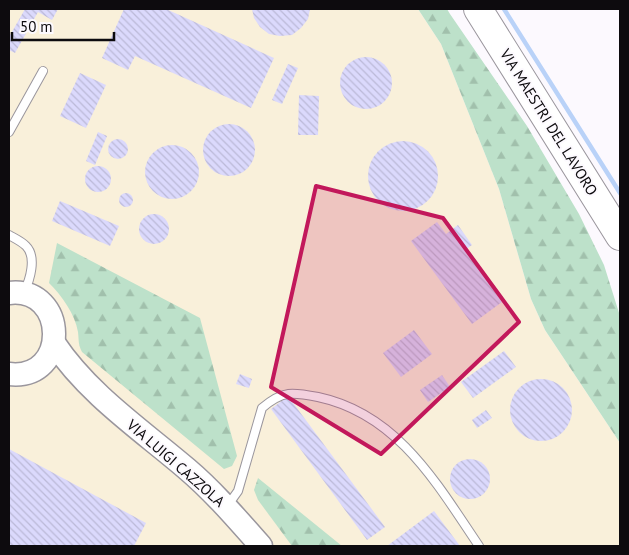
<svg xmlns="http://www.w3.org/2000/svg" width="629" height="555" viewBox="0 0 629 555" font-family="'PT Sans',sans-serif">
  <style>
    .industrial { fill: #f9f0da }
    .forest { fill: url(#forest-firs) }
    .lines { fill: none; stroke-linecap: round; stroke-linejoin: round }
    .stream { stroke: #b9d2f8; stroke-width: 4.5 }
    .building { fill: url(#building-back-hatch) }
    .lane-casing { stroke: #9a969d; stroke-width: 10 }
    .secondary-casing { stroke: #9a969d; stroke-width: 25 }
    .highway-casing { stroke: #9a969d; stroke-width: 30 }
    .lane { stroke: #fff; stroke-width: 8 }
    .secondary { stroke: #fff; stroke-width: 22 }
    .highway { stroke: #fff; stroke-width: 28 }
    .marked { fill: #c2185b; fill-opacity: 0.2; stroke: #c2185b; stroke-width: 4; stroke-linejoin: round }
    .labels { text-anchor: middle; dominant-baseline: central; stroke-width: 4; stroke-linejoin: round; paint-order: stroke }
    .street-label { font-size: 15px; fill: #0d0b0e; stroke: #fcf9fe }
  </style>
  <defs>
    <pattern id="forest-firs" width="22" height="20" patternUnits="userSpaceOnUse" patternTransform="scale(1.25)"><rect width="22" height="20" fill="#bde1ca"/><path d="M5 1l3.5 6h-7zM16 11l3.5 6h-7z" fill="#a1c0ac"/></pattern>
    <pattern id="building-back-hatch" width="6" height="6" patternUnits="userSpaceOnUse" patternTransform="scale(1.25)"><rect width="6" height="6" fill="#dbd9fc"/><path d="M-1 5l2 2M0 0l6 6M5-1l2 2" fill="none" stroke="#bbb9d7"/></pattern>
  </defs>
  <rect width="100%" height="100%" fill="#fcf9fe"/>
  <polygon class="industrial" points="9,9 418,9 441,44 499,189 531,299 545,330 620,443 620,546 9,546"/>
  <g class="forest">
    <polygon points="418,9 447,9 450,14 527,126 579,214 604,265 620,316 620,443 545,330 531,299 499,189 441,44"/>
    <path d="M57 243 200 318 237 456 232 466 224 469 82 352C78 344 79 341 78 332 75 314 62 296 49 283Z"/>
    <polygon points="258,478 342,546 292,546 258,500 254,490"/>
  </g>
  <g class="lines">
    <polyline class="stream" points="504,9 620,193"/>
  </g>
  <g class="building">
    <polygon points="25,9 58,9 52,20 38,12 15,53 9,50 9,37"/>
    <polygon points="124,9 166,9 274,58 251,108 135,56 128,70 102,58"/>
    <polygon points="252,9 310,9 308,19 301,28 292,35 280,36 269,34 260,27 254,18"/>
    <circle cx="366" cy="83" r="26"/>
    <polygon points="288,64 298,68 282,104 272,100"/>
    <polygon points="80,73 106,85 86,128 60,116"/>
    <polygon points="299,95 319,96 318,135 298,135"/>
    <circle cx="229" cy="150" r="26"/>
    <polygon points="98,132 107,136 95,165 86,161"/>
    <circle cx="118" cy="149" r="10"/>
    <circle cx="403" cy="176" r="35"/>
    <circle cx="172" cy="172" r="27"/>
    <circle cx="98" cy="179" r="13"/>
    <circle cx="126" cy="200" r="7"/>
    <polygon points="60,201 119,226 110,246 52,221"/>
    <circle cx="154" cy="229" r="15"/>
    <polygon points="437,222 446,234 458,225 472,245 465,250 502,302 472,324 411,241"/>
    <polygon points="414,330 432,354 401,377 383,353"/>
    <polygon points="504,351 516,367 473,398 461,382"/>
    <polygon points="240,374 252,379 249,388 236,384"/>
    <polygon points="442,375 450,387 428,402 420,390"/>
    <circle cx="541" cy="410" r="31"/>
    <polygon points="288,396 385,527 367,540 271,409"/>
    <polygon points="486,410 492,418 477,428 472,420"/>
    <polygon points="9,449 146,523 134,546 9,546"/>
    <circle cx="470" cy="479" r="20"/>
    <polygon points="434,511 460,546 387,546"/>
  </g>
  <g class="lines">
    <g class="lane-casing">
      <g id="lane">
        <polyline points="9,132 43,71"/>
        <path d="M9 235C14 238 21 241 26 246 37 257 30 280 24 292"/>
        <path d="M228 505 238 491 262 408C283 390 293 392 318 397 398 414 437 484 479 546"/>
      </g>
    </g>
    <g class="secondary-casing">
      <g id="secondary">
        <path d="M9 293C68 286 70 381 9 374"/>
        <path d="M54 343C88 394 140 429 187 469 214 492 237 519 261 546"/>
      </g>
    </g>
    <g class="highway-casing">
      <polyline id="highway" points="478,9 620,236"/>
    </g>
    <use href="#lane" class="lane"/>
    <use href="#secondary" class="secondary"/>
    <use href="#highway" class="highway"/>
  </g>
  <path class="marked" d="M316 186 443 218 519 322 381 454 271 387Z"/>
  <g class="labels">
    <g class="street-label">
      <text transform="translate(549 122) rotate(58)">VIA MAESTRI DEL LAVORO</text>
      <text transform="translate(176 463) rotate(41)">VIA LUIGI CAZZOLA</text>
    </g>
  </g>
  <rect width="629" height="555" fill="none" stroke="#0d0b0e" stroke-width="20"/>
  <path d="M12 32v8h102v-8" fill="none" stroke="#0d0b0e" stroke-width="2.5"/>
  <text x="20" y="32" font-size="15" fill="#0d0b0e" stroke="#fcf9fe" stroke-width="4" paint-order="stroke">50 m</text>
</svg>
